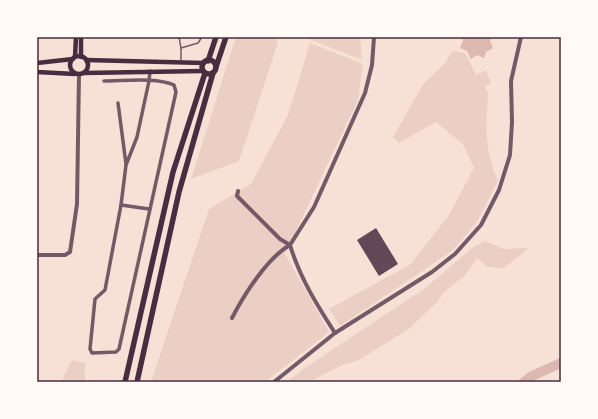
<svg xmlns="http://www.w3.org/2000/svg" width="598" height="419" viewBox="0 0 598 419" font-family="'Public Sans',sans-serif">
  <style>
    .green { fill: #ebcfc5 }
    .water { fill: #dcb8b0 }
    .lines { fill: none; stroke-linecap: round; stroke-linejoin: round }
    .river { stroke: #dcb8b0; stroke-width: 10 }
    .building { fill: #644757 }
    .service { stroke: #755966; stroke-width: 1.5 }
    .minor { stroke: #755966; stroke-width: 3.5 }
    .tertiary { stroke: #755966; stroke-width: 4 }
    .secondary { stroke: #4a2c40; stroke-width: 4.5 }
    .primary { stroke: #4a2c40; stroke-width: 5.5 }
    .neatline { fill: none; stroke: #4a2c40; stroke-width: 1.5 }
  </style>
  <rect width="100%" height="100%" fill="#f7e1d7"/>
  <g class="green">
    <polygon points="236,37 274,37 278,42 239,161 191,179"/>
    <polygon points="304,37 360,37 362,60"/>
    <polygon points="310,43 363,64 358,100 285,254 329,332 265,382 151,382 209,209 251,184 288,115"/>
    <path d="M455 51 465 53 476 75 486 70 491 83 485 87 488 93C486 128 484 149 498 181L477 222 452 251 340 326 329 309 411 264 449 215 474 168 463 144 436 122 399 143 393 137 424 83 445 63 452 52Z"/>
    <polygon points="485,241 503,249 529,248 504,268 488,267 477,258 464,276 444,292 437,302 409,329 359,360 342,365 309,382 287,382 303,369 424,289 473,247"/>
    <polygon points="72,360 85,363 85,382 61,382"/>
  </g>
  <polygon class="water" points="462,37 492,37 490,41 493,48 486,52 484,58 477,55 471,59 467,51 460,48 463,41"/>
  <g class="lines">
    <polyline class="river" points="524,382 532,376 561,363"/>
  </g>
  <polygon class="building" points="376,228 398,264 379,276 357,240"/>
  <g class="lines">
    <g class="service">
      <polyline points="179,37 181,48"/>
      <polyline points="181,60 181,48 198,43 202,37"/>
    </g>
    <g class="minor">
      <path d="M104 81C123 81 157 77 174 85L176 92 119 349 116 352 92 353 90 349 95 299 105 290 121 205 126 165 137 137 149 81 150 71"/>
      <polyline points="118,103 126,164"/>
      <polyline points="121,205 149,209"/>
    </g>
    <g class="tertiary">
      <polyline points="37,255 65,255 70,252 77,204 79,74"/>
      <path d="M232 318C244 295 267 258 290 245L280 239 237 196 238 191"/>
      <path d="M335 333C317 305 300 278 290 245L314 207 365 93 372 65 374 37"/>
      <polyline points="274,382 335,333 432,272 455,254 481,225 499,190 510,155 512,122 511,81 521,37"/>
    </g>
    <g class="secondary">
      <circle cx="79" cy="65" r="9"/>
      <polyline points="75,57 76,37"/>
      <polyline points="81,57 81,37"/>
      <polyline points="86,60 204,63"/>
      <polyline points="37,63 73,59"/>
      <polyline points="37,72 75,74"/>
      <polyline points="84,73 203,71"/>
    </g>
    <g class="primary">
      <circle cx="209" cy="67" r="7"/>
      <polyline points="208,61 216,37"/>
      <polyline points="216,67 226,37"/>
      <polyline points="125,382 173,172 205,73"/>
      <polyline points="137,382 179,192 213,73"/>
    </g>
  </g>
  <rect width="598" height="419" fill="none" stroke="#fffaf5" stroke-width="76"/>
  <rect x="38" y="38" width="522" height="343" class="neatline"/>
</svg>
